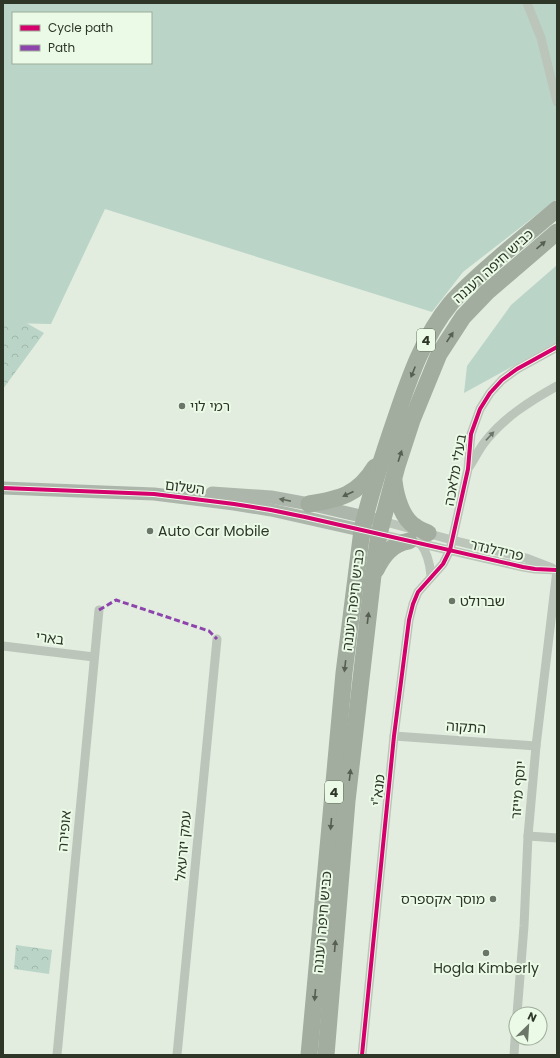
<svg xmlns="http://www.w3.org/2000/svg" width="560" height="1058" viewBox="0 0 560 1058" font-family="Poppins,'Noto Sans Hebrew',sans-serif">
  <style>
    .green { fill: #bad5c7; fill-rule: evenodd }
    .forest { fill: url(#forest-crowns) }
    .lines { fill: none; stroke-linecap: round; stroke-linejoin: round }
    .street { stroke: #bcc5b9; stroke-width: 9 }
    .secondary { stroke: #adb6aa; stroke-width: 13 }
    .highway { stroke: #a2ac9f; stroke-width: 17 }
    .quiet { stroke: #8e44ad; stroke-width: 3; stroke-dasharray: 6 3; stroke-linecap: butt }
    .cycleway-casing { stroke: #eafae7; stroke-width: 6 }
    .cycleway { stroke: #d6006c; stroke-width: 4 }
    .oneway { fill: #565f51 }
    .oneway2 { fill: #6d7669 }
    .oneway3 { fill: #60695b }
    .poi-dot { fill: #6c7668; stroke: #eafae7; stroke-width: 1.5 }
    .labels { text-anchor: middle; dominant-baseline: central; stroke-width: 4; stroke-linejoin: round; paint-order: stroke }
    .shield { fill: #eafae7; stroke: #667161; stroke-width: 1 }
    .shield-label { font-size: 13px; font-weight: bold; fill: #2d3627 }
    .street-label { font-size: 14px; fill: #2d3627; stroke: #eafae7 }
    .poi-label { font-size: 14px; fill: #2d3627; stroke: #eafae7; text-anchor: start }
  </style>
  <defs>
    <pattern id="forest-crowns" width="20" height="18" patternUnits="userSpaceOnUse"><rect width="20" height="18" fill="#bad5c7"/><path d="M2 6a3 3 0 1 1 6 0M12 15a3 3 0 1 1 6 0" fill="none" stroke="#a0b7ab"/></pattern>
  </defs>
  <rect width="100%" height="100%" fill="#e2ede0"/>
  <g class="green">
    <path d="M3 3H557V199L463 272 432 312 105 209 51 324 3 323ZM13 13H151V63H13Z"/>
    <polygon points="557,265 557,342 464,393 467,366 511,305"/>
  </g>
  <g class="forest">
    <polygon points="23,321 44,333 3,389 3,323"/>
    <polygon points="16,945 52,950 49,974 14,969"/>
  </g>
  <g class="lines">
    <g class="street">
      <polyline points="527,3 541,38 557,102"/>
      <path d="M469 467C474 460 478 451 484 443 503 418 530 401 557 386"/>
      <polyline points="382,521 452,540 526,558 552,568"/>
      <polyline points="379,534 523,567 535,569 557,570"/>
      <path d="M420 543C428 553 430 564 431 576"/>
      <polyline points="3,646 94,657"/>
      <polyline points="394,736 536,746"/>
      <polyline points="528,836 557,838"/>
      <polyline points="517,1014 524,926 528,836 536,746 557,570"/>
      <polyline points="57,1055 99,610"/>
      <polyline points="177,1055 217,639"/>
      <polyline points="362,1055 394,736 409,620 413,604 418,592 443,564 450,550 468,469 471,434 480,409 490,393 502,380 517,369 557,347"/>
      <polyline points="514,1055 516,1025"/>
    </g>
    <g class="secondary">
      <polyline points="3,488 154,494 234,504 271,510 369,532"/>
      <polyline points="212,493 271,497 309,504 382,521"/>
    </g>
    <g class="highway">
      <path d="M394 481C396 497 402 519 416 527 420 530 424 531 428 533"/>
      <path d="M309 504C340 499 358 495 375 467"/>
      <path d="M376 570C383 555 392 544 409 541"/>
      <path d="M309 1055 344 673 362 530C370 494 382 458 394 423 408 382 422 338 451 303 466 286 484 271 501 256 520 240 538 225 557 209"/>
      <polyline points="326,1055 347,801 373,575 379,534 397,466 412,420 439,354 463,317 487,292 557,232"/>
    </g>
    <polyline class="quiet" points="99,610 116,600 209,631 217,639"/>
    <g class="cycleway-casing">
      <g id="cycleway">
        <polyline points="3,488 154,494 234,504 271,510 305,517 523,567 535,569 557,570"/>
        <polyline points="362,1055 394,736 409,620 413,604 418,592 443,564 450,550 468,469 471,434 480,409 490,393 502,380 517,369 557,347"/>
      </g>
    </g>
    <use href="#cycleway" class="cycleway"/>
  </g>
  <defs><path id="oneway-solid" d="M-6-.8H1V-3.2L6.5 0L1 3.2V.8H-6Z"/></defs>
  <g class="oneway">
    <use href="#oneway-solid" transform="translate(541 245) rotate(-41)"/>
    <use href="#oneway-solid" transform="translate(450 337) rotate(-56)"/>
    <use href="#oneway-solid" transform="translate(413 372) rotate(112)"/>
    <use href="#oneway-solid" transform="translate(400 456) rotate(-72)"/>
    <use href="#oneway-solid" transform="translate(348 494) rotate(156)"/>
    <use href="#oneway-solid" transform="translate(368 618) rotate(-83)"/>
    <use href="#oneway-solid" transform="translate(345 666) rotate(97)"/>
    <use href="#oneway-solid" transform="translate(350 775) rotate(-83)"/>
    <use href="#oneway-solid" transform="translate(331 824) rotate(95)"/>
    <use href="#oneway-solid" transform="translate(335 946) rotate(-85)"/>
    <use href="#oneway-solid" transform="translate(315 995) rotate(95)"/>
  </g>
  <use class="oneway2" href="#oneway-solid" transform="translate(490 436) rotate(-47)"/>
  <use class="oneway3" href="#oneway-solid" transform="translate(285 500) rotate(-169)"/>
  <g class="poi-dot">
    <circle cx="182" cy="406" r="4"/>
    <circle cx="150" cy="531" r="4"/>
    <circle cx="452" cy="601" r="4"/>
    <circle cx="493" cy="899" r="4"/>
    <circle cx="486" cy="953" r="4"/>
  </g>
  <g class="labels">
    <g class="shield">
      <rect x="417" y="329" width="18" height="22" rx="3"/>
      <rect x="325" y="781" width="18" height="22" rx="3"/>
    </g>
    <g class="shield-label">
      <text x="426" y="340">4</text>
      <text x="334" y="792">4</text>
    </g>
    <g class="street-label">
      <text transform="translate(493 266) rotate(-42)">כביש חיפה רעננה</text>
      <text transform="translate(455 470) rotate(-80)">בעלי מלאכה</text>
      <text transform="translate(185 487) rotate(7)">השלום</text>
      <text transform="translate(497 550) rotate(13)">פרידלנדר</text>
      <text transform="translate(353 600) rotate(-83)">כביש חיפה רעננה</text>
      <text transform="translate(50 638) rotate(7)">בארי</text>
      <text transform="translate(466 727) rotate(4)">התקוה</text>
      <text transform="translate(378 790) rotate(-84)">מנא"י</text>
      <text transform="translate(518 790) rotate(-85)">יוסף מייזר</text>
      <text transform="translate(64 831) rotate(-85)">אופירה</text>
      <text transform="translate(183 846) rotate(-85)">עמק יזרעאל</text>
      <text transform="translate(322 922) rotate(-85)">כביש חיפה רעננה</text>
    </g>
    <g class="poi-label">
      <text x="190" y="406">רמי לוי</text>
      <text x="158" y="531">Auto Car Mobile</text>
      <text x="460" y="601">שברולט</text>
      <text x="485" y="899" text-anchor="end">מוסך אקספרס</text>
      <text x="486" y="968" text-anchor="middle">Hogla Kimberly</text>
    </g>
  </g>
  <rect width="560" height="1058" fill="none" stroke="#2d3627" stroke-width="8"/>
  <rect x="12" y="12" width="140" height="52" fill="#eafae7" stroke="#9eac9a"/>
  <rect x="20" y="25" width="20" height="6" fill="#d6006c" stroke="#9eac9a"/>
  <text x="48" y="32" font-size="12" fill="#2d3627">Cycle path</text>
  <rect x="20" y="45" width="20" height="6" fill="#8e44ad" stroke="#9eac9a"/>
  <text x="48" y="52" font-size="12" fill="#2d3627">Path</text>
  <g transform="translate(528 1026) rotate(25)"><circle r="19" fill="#eafae7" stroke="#9eac9a"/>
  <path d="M0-3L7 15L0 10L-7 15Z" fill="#6c7668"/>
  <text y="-6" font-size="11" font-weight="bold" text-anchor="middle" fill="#2d3627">N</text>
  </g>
</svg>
